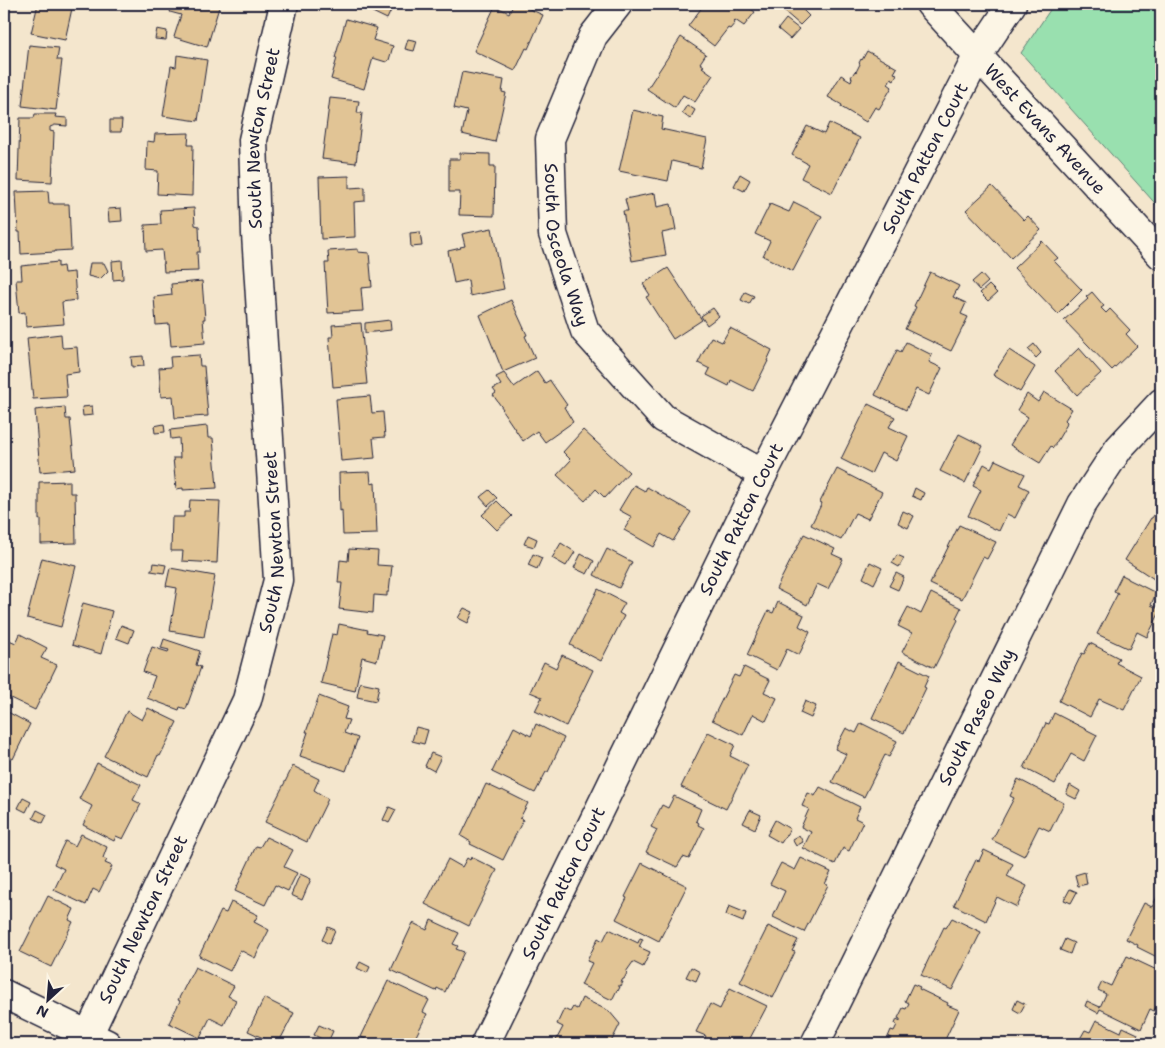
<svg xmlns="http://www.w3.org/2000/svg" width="1165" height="1048" viewBox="0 0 1165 1048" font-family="'Shantell Sans',sans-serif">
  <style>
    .green { fill: #99e0af; stroke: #5e8175 }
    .building { fill: #e1c495; stroke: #22223b }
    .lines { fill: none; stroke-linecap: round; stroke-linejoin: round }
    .street-casing { stroke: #22223b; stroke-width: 31 }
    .secondary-casing { stroke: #22223b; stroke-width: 31 }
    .street { stroke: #fcf5e5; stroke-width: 28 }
    .secondary { stroke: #fcf5e5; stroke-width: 28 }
    .labels { text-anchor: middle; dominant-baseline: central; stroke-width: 5; stroke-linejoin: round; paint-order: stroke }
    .street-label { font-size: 18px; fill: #22223b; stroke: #fcf5e5 }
  </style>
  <rect width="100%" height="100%" fill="#f4e6cd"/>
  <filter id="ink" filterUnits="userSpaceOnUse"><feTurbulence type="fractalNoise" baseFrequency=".02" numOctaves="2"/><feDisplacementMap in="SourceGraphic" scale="10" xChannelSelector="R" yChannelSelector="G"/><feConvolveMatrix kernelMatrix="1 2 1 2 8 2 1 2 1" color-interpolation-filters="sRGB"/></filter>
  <g filter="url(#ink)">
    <polygon class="green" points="1054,4 1161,4 1161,210 1021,53"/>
    <g class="building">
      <polygon points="38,4 73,4 65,40 31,33"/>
      <polygon points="173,4 220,4 207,47 174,37 181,15 170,12"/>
      <polygon points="356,4 394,4 387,19"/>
      <polygon points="514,4 518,4 543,15 528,49 526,48 515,71 474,51 495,6 509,13"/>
      <polygon points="702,4 744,4 755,12 744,26 735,20 733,22 735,23 730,29 728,28 714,46 688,26 703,6 701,5"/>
      <polygon points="793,4 797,4 809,16 800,25 785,12"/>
      <polygon points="346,19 377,28 373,40 393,46 389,60 386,62 373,58 364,89 331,79 337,58 335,58"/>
      <polygon points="786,19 799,29 790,39 778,29"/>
      <polygon points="157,29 167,31 166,40 155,39"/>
      <polygon points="681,37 706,54 700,63 704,66 702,67 713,75 695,102 683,95 675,108 647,89"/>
      <polygon points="408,39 417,41 414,51 405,49"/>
      <polygon points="29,45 59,48 57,60 62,60 56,110 22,106"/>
      <polygon points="867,51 897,68 894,73 897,74 894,80 891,78 888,84 892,87 879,109 875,107 866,122 841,107 842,105 828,97 841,75 851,81 852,78 851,77 855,71 856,72 860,64 859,63 861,59 862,60"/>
      <polygon points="177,55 207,60 198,121 163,116 171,66 176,67"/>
      <polygon points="462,72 504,80 502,92 506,93 495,142 462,134 467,111 454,108"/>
      <polygon points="330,98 359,101 357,113 362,113 356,163 322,159"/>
      <polygon points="687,105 695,110 690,119 682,113"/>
      <polygon points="633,110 663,117 661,129 707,139 701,168 672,161 668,181 619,171"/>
      <polygon points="35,114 56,114 55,117 67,118 67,126 55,125 50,127 50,131 54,132 52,182 18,180 20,118 34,118"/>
      <polygon points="110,120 122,120 121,132 110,132"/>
      <polygon points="829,123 860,138 832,193 801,178 808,164 792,155 807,126 824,134"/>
      <polygon points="189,133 188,145 193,145 192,196 157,194 158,171 146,170 147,141 154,142 155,134"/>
      <polygon points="460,153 490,154 490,166 495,166 495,168 494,216 459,215 460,192 449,192 449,159 460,159"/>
      <polygon points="740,174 750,180 744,191 734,186"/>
      <polygon points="349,176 349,188 365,187 365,201 354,202 355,237 321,239 319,177"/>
      <polygon points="992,186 1024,220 1028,216 1041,230 1011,258 966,210"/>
      <polygon points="48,191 49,203 53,203 53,204 69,204 71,250 55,251 55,252 21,254 20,232 18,232 16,192"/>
      <polygon points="655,193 657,207 671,204 676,230 662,233 666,255 632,261 623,211 628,211 625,199"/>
      <polygon points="794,202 822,216 793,271 763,256 770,241 755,234 770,204 789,212"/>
      <polygon points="121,208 122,221 109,222 108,209"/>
      <polygon points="194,208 195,225 199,226 200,252 197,252 198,271 164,272 162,250 146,251 145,225 161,224 160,210"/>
      <polygon points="492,228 504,289 470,296 468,280 454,283 448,251 461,248 460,247 465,246 462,234"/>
      <polygon points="420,232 422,246 411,247 410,233"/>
      <polygon points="1042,241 1058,258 1054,261 1082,290 1058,314 1014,268"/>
      <polygon points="358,249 358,252 369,253 372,287 361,288 363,311 328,313 325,263 329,263 328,251"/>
      <polygon points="122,260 123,279 113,280 112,261"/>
      <polygon points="58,262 58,267 63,266 64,273 74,272 76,300 62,302 64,324 26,327 25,312 19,313 16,280 22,280 21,266"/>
      <polygon points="90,263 104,263 108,271 100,279 88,276"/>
      <polygon points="668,268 702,320 673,339 646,297 650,295 643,284"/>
      <polygon points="930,272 959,286 953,297 966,303 961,314 968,317 951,351 905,329 916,307 914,306"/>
      <polygon points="981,274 988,282 979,290 972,282"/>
      <polygon points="202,281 205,319 203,319 205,343 171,346 169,324 156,325 154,297 172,295 171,284"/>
      <polygon points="989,285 997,293 988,301 980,293"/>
      <polygon points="745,292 754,296 749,304 741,300"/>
      <polygon points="1092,292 1104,306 1101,308 1106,313 1110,309 1130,330 1126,334 1137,346 1112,370 1064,320 1088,299 1086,297"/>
      <polygon points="511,300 527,335 525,336 535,358 503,372 480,315"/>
      <polygon points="713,308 719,316 707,325 701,316"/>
      <polygon points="390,320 391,330 365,333 365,323"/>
      <polygon points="361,323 367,384 333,387 329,337 333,337 332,325"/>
      <polygon points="730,328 772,350 767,361 768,361 753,391 731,380 729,386 707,375 710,369 698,363 711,337 722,342"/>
      <polygon points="61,334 62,347 63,348 77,347 79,372 65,374 67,397 33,399 27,338"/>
      <polygon points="906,342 932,355 929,362 942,368 929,395 916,389 906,410 875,395 897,350 901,352"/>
      <polygon points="1034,344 1041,353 1036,358 1028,349"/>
      <polygon points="1079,348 1101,373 1077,395 1055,371"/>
      <polygon points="1009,350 1035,367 1020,392 993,375"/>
      <polygon points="199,355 200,366 204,366 208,416 175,418 173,396 161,397 159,368 171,367 170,357"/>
      <polygon points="143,356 144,366 132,367 131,357"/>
      <polygon points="537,371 545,383 550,380 551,382 567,405 564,407 573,422 545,442 537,431 523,441 502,410 503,409 493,395 496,393 493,389 501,385 496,377 504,373 514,387"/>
      <polygon points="1044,392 1072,409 1065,420 1067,422 1066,424 1067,424 1053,448 1051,446 1040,463 1010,445 1028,417 1017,410 1027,394 1038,402"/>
      <polygon points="370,396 372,413 383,412 385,437 373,438 375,458 341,461 336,399"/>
      <polygon points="868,404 895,417 889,427 908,436 896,461 881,453 871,474 841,459"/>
      <polygon points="92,406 93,415 83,416 82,407"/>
      <polygon points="65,407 66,419 70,419 75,469 40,472 35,410"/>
      <polygon points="164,424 165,432 155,433 154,426"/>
      <polygon points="207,426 208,438 213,438 217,488 183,490 183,488 176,489 173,458 180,458 179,438 171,439 170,430"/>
      <polygon points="583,430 629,472 605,498 596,489 585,501 557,475 571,460 563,452"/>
      <polygon points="959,434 983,446 965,483 940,471"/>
      <polygon points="995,460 1025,474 1019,485 1029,490 1015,518 1007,514 999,531 968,516 981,490 973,486 984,464 991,468"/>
      <polygon points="837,469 882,492 868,519 855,513 841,540 811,525 822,503 820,502"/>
      <polygon points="370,472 371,484 375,483 377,534 343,535 342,510 340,511 339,473"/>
      <polygon points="70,481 70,493 75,493 76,543 41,544 41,519 39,520 39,482"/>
      <polygon points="634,485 645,491 647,487 691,512 673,541 661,534 654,547 624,530 632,517 619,510"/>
      <polygon points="915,488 924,493 921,500 912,496"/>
      <polygon points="489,490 497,498 488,506 480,497"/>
      <polygon points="190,500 220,501 217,563 182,561 183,551 171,551 172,517 184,517 184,512 189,512"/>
      <polygon points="497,501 512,516 497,530 482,515"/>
      <polygon points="1159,508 1161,510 1161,568 1154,579 1125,560 1151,518 1152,518"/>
      <polygon points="903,511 914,516 908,528 898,523"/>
      <polygon points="959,525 996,542 987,559 983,557 962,599 930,584"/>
      <polygon points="804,534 835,549 832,554 843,559 828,589 817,584 807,605 776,589"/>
      <polygon points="528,535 537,539 534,547 524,544"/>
      <polygon points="561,543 575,552 566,566 552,558"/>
      <polygon points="349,549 378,551 377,565 392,566 389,592 387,592 387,596 374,595 373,613 339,609 342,583 338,583 340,560 348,561"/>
      <polygon points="607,549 632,562 619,588 594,575"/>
      <polygon points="533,554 542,558 537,569 528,565"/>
      <polygon points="581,554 594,561 587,574 574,568"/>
      <polygon points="897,555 904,558 899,567 892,563"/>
      <polygon points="42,558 76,566 61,627 27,618"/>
      <polygon points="870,562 882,568 874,584 863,578"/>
      <polygon points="154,563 166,565 164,573 151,571 151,569 153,569"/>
      <polygon points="170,568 215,576 204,637 170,631 177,588 166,586"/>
      <polygon points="896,573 904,577 898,590 889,586"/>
      <polygon points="1122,575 1128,578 1128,579 1156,593 1151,605 1161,610 1147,637 1137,632 1129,649 1097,634 1118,593 1114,591"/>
      <polygon points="598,589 625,603 619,613 624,616 601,661 570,645"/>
      <polygon points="931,593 961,608 956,618 958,620 934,668 902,652 912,633 898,626 908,607 921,614"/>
      <polygon points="778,602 804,615 799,626 810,632 799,655 787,649 777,670 747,655 768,611 773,613"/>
      <polygon points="83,603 112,611 101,654 72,645"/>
      <polygon points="464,608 473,612 468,623 458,618"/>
      <polygon points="339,624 368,630 367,632 383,635 377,661 362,657 355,691 321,683 332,634 337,635"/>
      <polygon points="121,625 134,630 129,643 116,638"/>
      <polygon points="20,634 47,648 41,658 57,665 35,710 4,695 4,652 9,640 16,643"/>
      <polygon points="164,639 200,651 196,665 201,667 186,709 180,707 179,710 147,698 155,676 143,672 152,647 168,652 169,650 161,648"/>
      <polygon points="1090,643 1119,658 1116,663 1141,676 1124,710 1099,699 1090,717 1059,701 1082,653 1084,654"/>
      <polygon points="562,655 593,670 566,726 535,711 542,697 530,692 544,662 556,668"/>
      <polygon points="899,661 929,676 924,687 926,688 904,733 872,718"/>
      <polygon points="744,667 770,680 764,692 777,698 766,721 753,714 743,735 712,720 734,675 739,677"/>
      <polygon points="360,682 379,686 376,701 357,697"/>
      <polygon points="319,696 348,707 344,719 349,720 344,733 358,738 346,771 332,766 332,767 300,756 308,732 306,732"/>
      <polygon points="805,701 816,706 811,718 800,713"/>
      <polygon points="148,708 177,722 160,756 158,755 148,777 104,756 127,711 142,720"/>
      <polygon points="4,710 30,724 13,759 4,755"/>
      <polygon points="1054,713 1097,735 1084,761 1071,754 1055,784 1024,768 1046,723 1049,724"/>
      <polygon points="861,723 897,741 889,757 885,755 864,797 832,782 846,754 835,749 846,728 856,733"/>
      <polygon points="536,724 564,738 548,772 546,772 535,793 492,772 514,727 531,736"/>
      <polygon points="416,727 428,730 424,744 412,741"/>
      <polygon points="708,732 735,745 730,756 748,765 726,809 681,787"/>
      <polygon points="431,753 441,757 434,771 425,766"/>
      <polygon points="97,763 141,785 133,800 141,804 123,839 116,836 114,841 83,825 92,806 79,799"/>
      <polygon points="293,766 319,779 314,790 328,799 307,842 265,822"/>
      <polygon points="1018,779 1064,803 1050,831 1039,826 1024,856 992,840 1014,798 1010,796"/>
      <polygon points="486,784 501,791 502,790 528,803 520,818 523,820 503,860 470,844 471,842 461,836"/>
      <polygon points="1070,785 1080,791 1076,799 1066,794"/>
      <polygon points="820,787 860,807 855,818 863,822 849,851 843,848 835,864 803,848 811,832 801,827 809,809 802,806 808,793 815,796"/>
      <polygon points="674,796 701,809 696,821 699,823 698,825 704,828 689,859 683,857 677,867 646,852 657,830 651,827 662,805 668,808"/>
      <polygon points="23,798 31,802 26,812 18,808"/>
      <polygon points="389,807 396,810 389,823 383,820"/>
      <polygon points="37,810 47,815 43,823 33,818"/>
      <polygon points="750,810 761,815 755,829 743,823"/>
      <polygon points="775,820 790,829 781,843 767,835"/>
      <polygon points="81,834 107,847 103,858 107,860 105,863 112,866 99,892 93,889 86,905 54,890 64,869 54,864 65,841 75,846"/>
      <polygon points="799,835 803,842 796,846 792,839"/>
      <polygon points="266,837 293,850 284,867 297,873 288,891 275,885 265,905 235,891 256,846 260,847"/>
      <polygon points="984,850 1013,864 1007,876 1027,886 1017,907 997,897 986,921 954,905 976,860 979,861"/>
      <polygon points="471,857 497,870 469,926 425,904 448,859 462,867 467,858 470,860"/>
      <polygon points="801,858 831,872 825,884 828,885 804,932 773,917 785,891 770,884 781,863 795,870"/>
      <polygon points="642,863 687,886 659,941 616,919 627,898 625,897"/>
      <polygon points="1085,872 1087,884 1078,886 1075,875"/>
      <polygon points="300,874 311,879 302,900 291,895"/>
      <polygon points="1070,889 1077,892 1071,903 1064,900"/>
      <polygon points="1160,891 1161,892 1161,959 1137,947 1138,945 1126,939 1144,903 1152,907"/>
      <polygon points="48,896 74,909 69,920 73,922 51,967 20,952"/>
      <polygon points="231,902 258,915 254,922 269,930 255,958 240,950 230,971 199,956 221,911 226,913"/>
      <polygon points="729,906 746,913 743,922 726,915"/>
      <polygon points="952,918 981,932 952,990 921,975 944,927 946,928"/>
      <polygon points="431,920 459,933 453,944 458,946 456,949 464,952 445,992 437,988 436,991 391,970 413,923 427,930"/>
      <polygon points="768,926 798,940 792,951 795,952 773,998 740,982"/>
      <polygon points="328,927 335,930 329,944 322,940"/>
      <polygon points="609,929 638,943 640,938 643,939 639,947 650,952 643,967 633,962 626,972 627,973 624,979 623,979 621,982 623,982 621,986 619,985 619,987 620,987 618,991 617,990 612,1000 581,985 592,963 587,961 598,938 603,941"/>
      <polygon points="1065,939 1074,943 1070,954 1060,950"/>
      <polygon points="1127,956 1161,972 1161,995 1154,1011 1150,1009 1141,1029 1100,1009 1098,1013 1085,1006 1087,1001 1100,1007 1106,994 1098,990 1102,982 1111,986 1120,967 1121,968"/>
      <polygon points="360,962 370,967 367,973 357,968"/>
      <polygon points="195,967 234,986 228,996 236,1000 224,1025 210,1018 200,1038 169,1023 180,1001 178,1000"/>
      <polygon points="691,967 700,972 696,981 686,977"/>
      <polygon points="388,981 429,1000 423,1012 427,1014 412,1044 376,1044 361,1037"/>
      <polygon points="913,984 920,987 919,989 948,1003 947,1005 959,1010 943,1044 937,1044 929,1040 927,1044 888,1043 891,1038 888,1037 891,1030 894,1031 897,1025 895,1024 897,1019 900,1021 900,1019 898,1018 903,1008 906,1009 909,1003 905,1001"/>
      <polygon points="730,988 767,1006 747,1044 743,1043 742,1044 703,1044 706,1036 696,1032 710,1004 720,1009"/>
      <polygon points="264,998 294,1013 278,1044 276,1044 248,1031"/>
      <polygon points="582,998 609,1011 620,1024 610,1044 554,1044 563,1027 557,1024 564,1009 570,1012 573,1007 577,1009"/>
      <polygon points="1017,1000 1025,1004 1020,1013 1013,1009"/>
      <polygon points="1096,1020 1121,1032 1123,1027 1138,1034 1133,1044 1077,1044 1085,1030 1090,1032"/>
      <polygon points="319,1025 333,1031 328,1042 314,1035"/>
    </g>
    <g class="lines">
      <g class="street-casing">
        <g id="street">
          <path id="s1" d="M618 4 593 36 550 139 553 234 585 331 663 418 763 474"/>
          <path id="s2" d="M84 1044 247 700 278 580 256 234 253 140 284 4"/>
          <path id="s3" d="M485 1044 763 474 978 55 1012 4"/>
          <path id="s4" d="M815 1044 1082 504 1119 448 1161 403"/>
        </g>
      </g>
      <g class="secondary-casing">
        <g id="secondary">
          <path id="s5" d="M930 4 1161 255"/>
          <polyline points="4,994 107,1044"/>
        </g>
      </g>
      <use href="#street" class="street"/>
      <use href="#secondary" class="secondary"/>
    </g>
  </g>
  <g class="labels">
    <g class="street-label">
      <text stroke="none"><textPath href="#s5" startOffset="170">West Evans Avenue</textPath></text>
      <text stroke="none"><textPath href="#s2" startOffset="948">South Newton Street</textPath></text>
      <text stroke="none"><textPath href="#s3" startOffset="989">South Patton Court</textPath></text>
      <text stroke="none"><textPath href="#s1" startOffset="260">South Osceola Way</textPath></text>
      <text stroke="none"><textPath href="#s3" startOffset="584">South Patton Court</textPath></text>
      <text stroke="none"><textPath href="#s2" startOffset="542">South Newton Street</textPath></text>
      <text stroke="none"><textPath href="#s4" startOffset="365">South Paseo Way</textPath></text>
      <text stroke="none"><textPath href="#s3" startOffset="179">South Patton Court</textPath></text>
      <text stroke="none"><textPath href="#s2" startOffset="138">South Newton Street</textPath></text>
    </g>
  </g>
  <rect width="1165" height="1048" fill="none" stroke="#fcf5e5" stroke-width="20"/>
  <rect x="10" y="10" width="1145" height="1028" fill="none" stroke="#22223b" stroke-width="2" filter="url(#ink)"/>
  <g transform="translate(48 1000) rotate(206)" stroke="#fcf5e5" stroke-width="4" paint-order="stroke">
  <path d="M0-4L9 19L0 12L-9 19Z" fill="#22223b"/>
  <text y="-8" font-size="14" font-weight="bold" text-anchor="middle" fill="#22223b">N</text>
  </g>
</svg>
